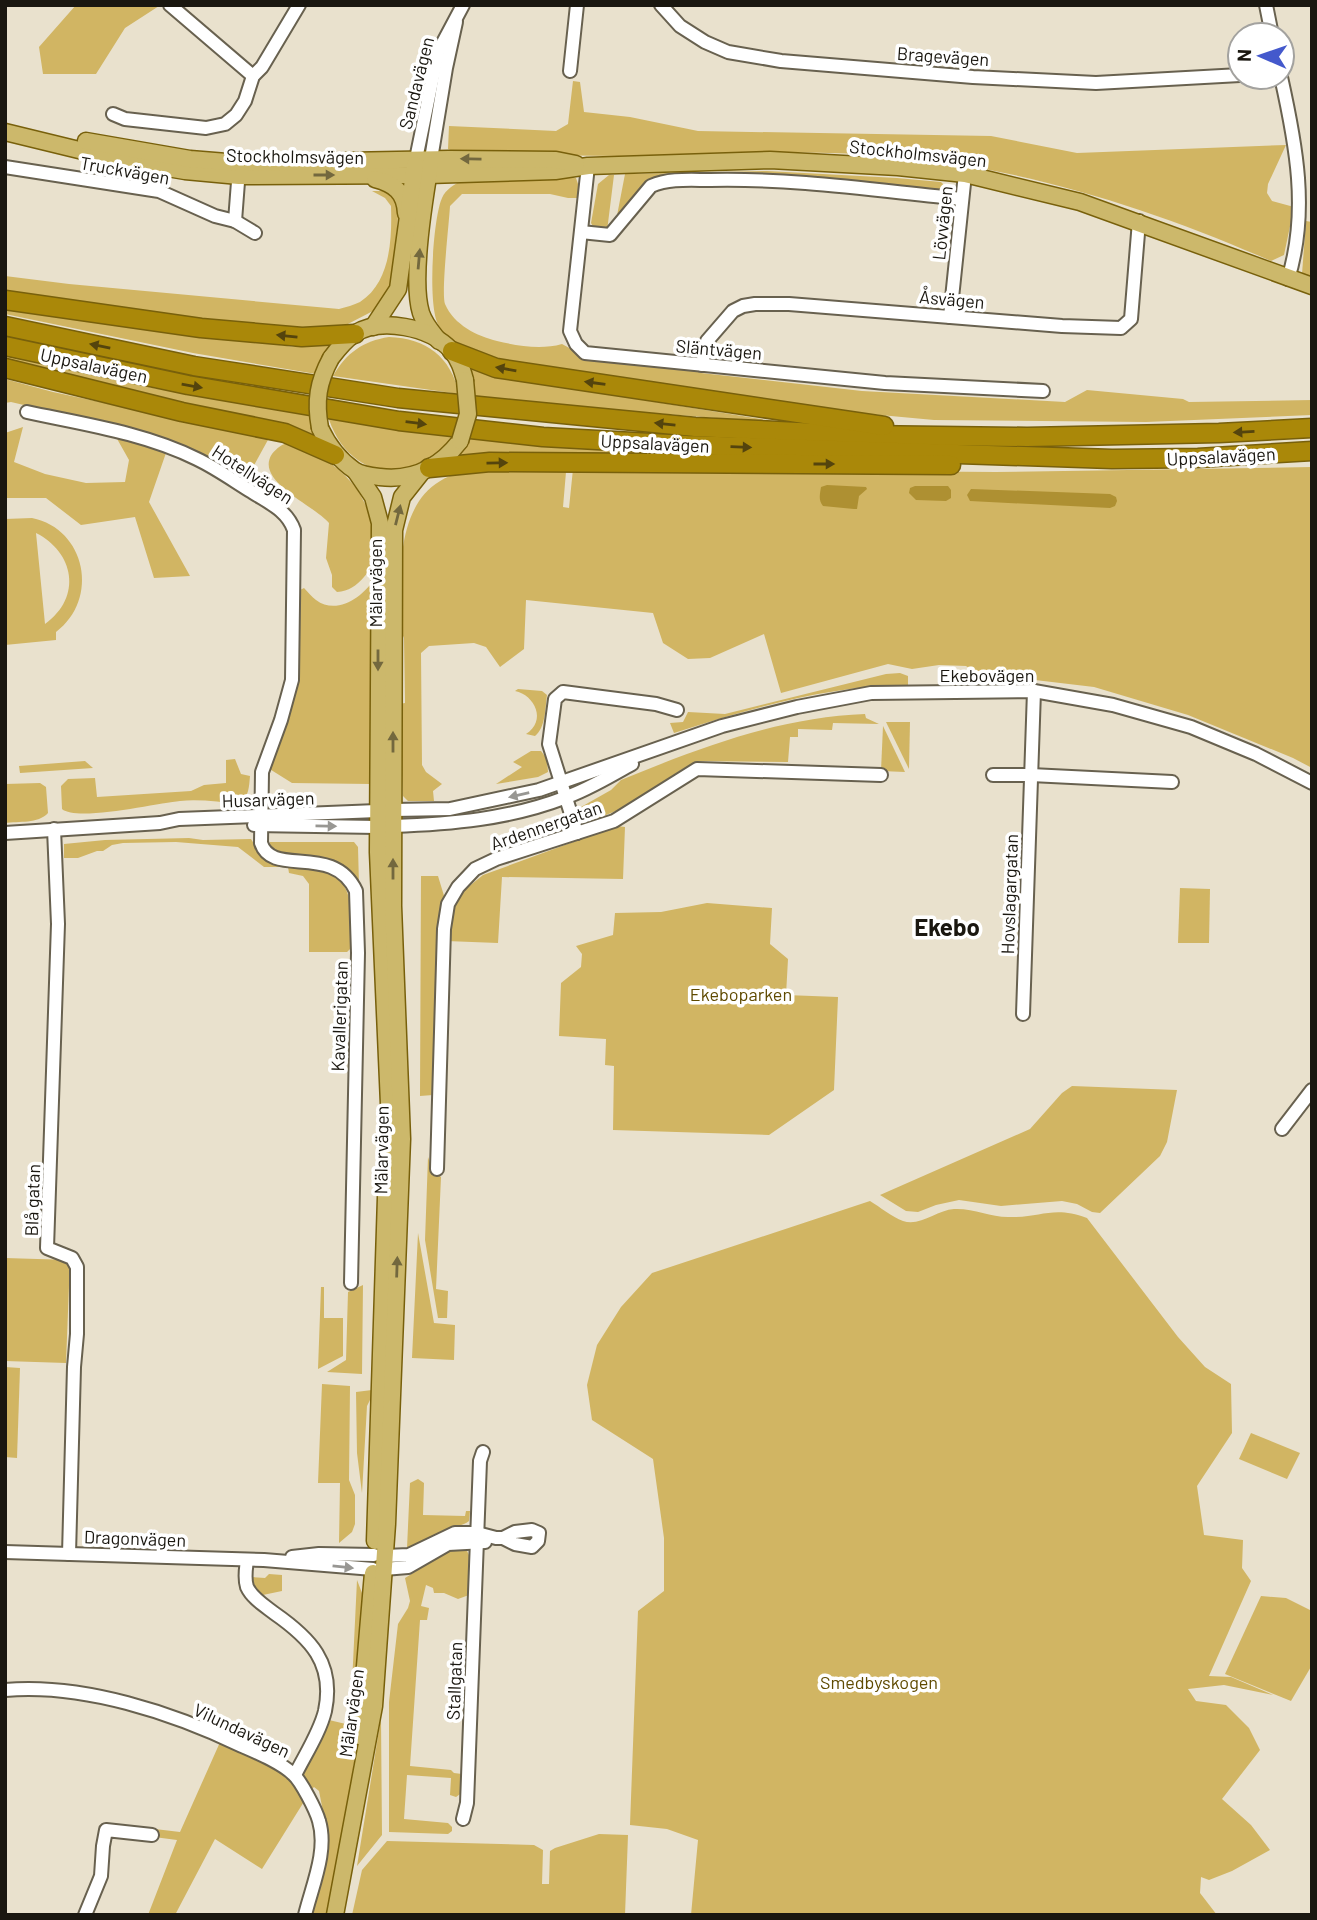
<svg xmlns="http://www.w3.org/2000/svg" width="1317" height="1920" viewBox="0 0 1317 1920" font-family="Barlow,sans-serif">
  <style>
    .green { fill: #d1b563; fill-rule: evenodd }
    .water { fill: #ae9032 }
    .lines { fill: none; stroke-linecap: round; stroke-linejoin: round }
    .minor-casing { stroke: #68614f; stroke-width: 16 }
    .major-casing { stroke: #78600b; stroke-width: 19 }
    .highway-casing { stroke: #78600b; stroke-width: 21 }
    .minor { stroke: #fff; stroke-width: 12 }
    .major { stroke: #ccb86b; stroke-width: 16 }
    .highway { stroke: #aa8809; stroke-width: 18 }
    .major-bridge-casing { stroke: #78600b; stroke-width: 19; stroke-linecap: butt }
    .major-bridge { stroke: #ccb86b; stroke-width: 16 }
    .oneway { fill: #73683e }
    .oneway2 { fill: #54440d }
    .oneway3 { fill: #989793 }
    .labels { text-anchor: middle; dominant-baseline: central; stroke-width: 7; stroke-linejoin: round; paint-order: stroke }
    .street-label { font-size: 18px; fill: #1a1710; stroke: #fff }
    .park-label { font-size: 18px; fill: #5f4a00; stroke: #fff }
    .district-label { font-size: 24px; font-weight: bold; fill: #1a1710; stroke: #fff }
  </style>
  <rect width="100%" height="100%" fill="#e9e1cd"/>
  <g class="green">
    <polygon points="76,5 158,5 159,6 125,28 96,74 43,74 39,47"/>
    <path d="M573 81 580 82 584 112 630 117 698 131 991 136 1077 153 1286 145 1268 184 1267 193 1272 201 1294 207 1284 255 1271 261C1155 210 1028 169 900 157 807 148 714 155 620 156 565 156 510 153 456 152L448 149 449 126 556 131 568 124Z"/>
    <polygon points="767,171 897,178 941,182 949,190 945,194 660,178 615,226 625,174"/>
    <polygon points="609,175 614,175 607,231 594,228 591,223 598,184"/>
    <path d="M565 176 576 178 579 187 577 198H568L550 194H462L450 206C449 224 441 292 445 304 454 325 477 336 497 341 518 346 541 350 562 344L593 361 688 368 701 373 862 391 1065 402 1087 390 1183 399 1189 402 1312 400V415L1146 422 934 420 837 411 498 362C477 354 452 347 439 326 427 308 433 218 442 198 446 189 454 185 462 180Z"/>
    <path d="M372 191H385L394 195 399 205 393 277 388 294 373 311 344 326 314 330 199 320 5 294V276L69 284 339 309C346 307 354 305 360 302 391 282 392 238 391 206L385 198Z"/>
    <polygon points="1306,221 1312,222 1312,276 1302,274"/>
    <polygon points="5,307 294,347 334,345 316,374 193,353 5,314"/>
    <path d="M389 337C426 338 451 357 459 394L333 376C346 353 363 341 389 337Z"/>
    <polygon points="5,355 153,388 313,415 320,441 5,362"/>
    <polygon points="466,365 507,378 761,419 768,422 476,399"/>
    <polygon points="5,379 53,392 269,438 252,469 241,461 220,462 173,442 118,427 11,402 5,403"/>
    <path d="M327 413 456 431C419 490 346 483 327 413Z"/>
    <polygon points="23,427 14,462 45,474 86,483 125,482 129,460 116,437 167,450 149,502 190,576 154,578 135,517 81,525 46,498 5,498 5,433"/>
    <polygon points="470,435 513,441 710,458 454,458"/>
    <path d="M290 442C314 452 335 463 352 483 371 506 387 553 364 577 356 586 349 591 337 592L332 587V575L326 558 329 523C314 505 254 481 272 454 277 448 282 444 290 442Z"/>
    <path d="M1312 467V768L1293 758 1188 715 1094 687 976 673 966 666 939 665 912 669 888 664 781 693 764 634 710 658 688 659 663 643 653 613 526 600 524 649 500 667 486 647 474 643 429 646 421 653 422 765 426 772 442 784 433 791 434 801H408L403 796 399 704 405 703 404 638 400 629C400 561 393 472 486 469 512 468 540 471 566 472L563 507 569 508 573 469 996 472Z"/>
    <path d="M32 518C86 529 100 599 56 632V640L5 645V519ZM36 533C74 552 83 597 45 624Z"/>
    <path d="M374 579 371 784 292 783 268 768 287 724 297 684 298 591 304 588C308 592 312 597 316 600 337 616 364 596 374 579Z"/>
    <path d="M900 673 908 676V685C829 685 749 709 674 733L670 723 683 722 688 712 725 714 886 674Z"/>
    <path d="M518 689 542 691 547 695C545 708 546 727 535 736L526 734C547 721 535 695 515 691Z"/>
    <path d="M865 714 866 718 879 724 833 723 832 730 798 729V737H790L788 762 699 761 681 770 623 808 594 820H586L580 815 581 807 611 790 621 780C699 748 780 717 865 714Z"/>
    <polygon points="886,722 910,722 909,769"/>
    <polygon points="883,726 905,772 881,771"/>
    <polygon points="531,751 541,751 547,759 548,772 538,777 496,784 522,767 513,762"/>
    <path d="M235 759 241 774 250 776C249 787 249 796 240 804 220 802 199 799 180 801 158 803 77 822 62 809L61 786 68 779 95 778 97 797 191 791 204 785 226 783V760Z"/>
    <polygon points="85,761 93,768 20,773 19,766"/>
    <path d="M40 783 46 787 48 813C38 824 19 821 5 823V784Z"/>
    <polygon points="617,826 625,827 623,879 502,877 498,943 446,941 450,913 462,892 483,875"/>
    <path d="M189 838 203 840 251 839C257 848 259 856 267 861 276 867 290 865 300 865 355 868 352 903 352 947L347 952H309V884L303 876 289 873 288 867H264L238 847 176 842 123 843 112 845 103 851H97L78 858H64V844L105 840Z"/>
    <path d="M270 842H354L358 847 359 885C328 843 305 868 270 848Z"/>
    <polygon points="421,876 438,876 445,899 439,919 433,1095 420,1096"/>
    <polygon points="1180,888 1210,889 1209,943 1178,943"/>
    <polygon points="707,903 772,908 770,944 788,959 786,995 838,997 834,1090 769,1135 613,1130 614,1066 605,1065 606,1039 559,1036 561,983 581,967 582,954 576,946 613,935 615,913 661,912"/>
    <polygon points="1072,1086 1177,1090 1167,1142 1160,1156 1100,1213 1092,1212 1077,1204 1062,1201 1001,1206 959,1200 936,1205 918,1212 906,1211 880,1195 1030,1129 1062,1093"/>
    <polygon points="428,1157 433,1172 441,1177 436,1289 448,1291 447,1318 438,1318 425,1240"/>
    <path d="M870 1201C880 1207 892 1217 903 1221 920 1227 937 1210 954 1209 973 1208 990 1217 1008 1217 1041 1218 1053 1205 1087 1218L1178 1337 1205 1367 1231 1384 1232 1433 1197 1486 1204 1535 1243 1540 1242 1568 1251 1581 1209 1676 1231 1677 1273 1695 1224 1685 1188 1689 1196 1701 1226 1705 1249 1728 1260 1750 1222 1799 1251 1825 1270 1850 1232 1871 1209 1880 1201 1877 1200 1893 1217 1915H691L698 1840 667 1829 630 1825 638 1611 664 1591V1538L653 1459 592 1420 587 1385 597 1345 621 1307 652 1273Z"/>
    <polygon points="418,1233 434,1323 455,1325 454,1360 412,1358"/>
    <polygon points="5,1258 70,1260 66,1363 5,1361"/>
    <polygon points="363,1285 362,1374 327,1372 346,1360 348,1292"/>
    <polygon points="321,1287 324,1287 324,1318 343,1318 343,1356 318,1369"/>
    <polygon points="5,1367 20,1368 17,1458 5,1457"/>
    <polygon points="322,1384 350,1386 349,1480 355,1495 355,1524 352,1532 339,1543 340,1483 318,1483"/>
    <polygon points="372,1390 371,1398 367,1406 362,1493 357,1453 356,1392"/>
    <polygon points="1251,1433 1300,1453 1287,1479 1239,1459"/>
    <path d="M418 1479 424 1483 423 1515 465 1516 466 1511H470L469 1521C461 1527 451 1527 442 1531 431 1536 420 1547 407 1548L410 1483Z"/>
    <polygon points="457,1548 466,1549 470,1557 469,1595 458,1599 444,1593 434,1593 433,1588 426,1585 421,1606 429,1608 427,1620 420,1620 410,1766 451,1770 454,1773 462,1774 463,1792 456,1797 450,1795 451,1778 407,1775 404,1819 448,1823 452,1827 452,1831 448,1834 389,1832 389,1702 398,1624 408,1608 410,1601 405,1578 445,1553"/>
    <polygon points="269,1574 282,1575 282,1591 258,1596 253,1591 251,1577 265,1578"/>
    <polygon points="357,1580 362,1593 368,1598 354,1763 330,1915 311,1915 328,1837 319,1791 314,1787 309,1792 302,1779 305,1766 329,1720 350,1725"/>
    <polygon points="1261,1596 1286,1598 1312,1611 1312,1665 1291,1701 1225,1674"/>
    <polygon points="381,1718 382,1835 357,1866 346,1915 357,1866"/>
    <polygon points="221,1740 286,1772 290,1779 295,1780 305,1800 262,1869 215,1839 175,1915 148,1915 177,1840 154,1837 155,1829 180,1832"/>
    <polygon points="599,1834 628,1835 625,1915 352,1915 362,1870 387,1841 534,1845 543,1850 542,1884 549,1884 550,1851 555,1848"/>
  </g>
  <g class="water">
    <path d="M827 485 866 487 867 489 859 496 857 509H854L823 506C818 500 820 494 821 487Z"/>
    <polygon points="915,486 948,486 951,490 951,498 946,501 916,500 909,493 910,488"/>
    <polygon points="971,489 1110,494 1116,497 1117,501 1115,506 1110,508 970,501 967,495"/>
  </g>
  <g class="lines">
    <g class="minor-casing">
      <g id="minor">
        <polyline points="170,5 253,76"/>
        <polyline points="661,5 680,26 705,42 728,52 781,61 973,77 1096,83 1240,75"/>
        <polyline points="1266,5 1272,35"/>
        <polyline points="570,71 577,5"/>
        <path d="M1281 77C1296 144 1309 212 1288 279"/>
        <polyline points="113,114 125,119 206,128 225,124 236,115 245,101 253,76 262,67 299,5"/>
        <polyline points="416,159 438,52 463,5"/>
        <polyline points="431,159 446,68 456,22"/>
        <polyline points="588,166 570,331 576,344 585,353 885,383 1043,391"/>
        <polyline points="5,167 159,191 215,216 235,221 255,233"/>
        <polyline points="235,221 239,169"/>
        <path d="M581 232 610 235 651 186C670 178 690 180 710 180 794 178 879 191 962 199"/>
        <polyline points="950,317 965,174"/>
        <polyline points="702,365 707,341 733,311 743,306 755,304 789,304 1062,326 1121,328 1131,319 1139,221"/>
        <path d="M27 412C83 424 145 433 197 459 216 468 234 481 252 492 269 503 287 510 294 530L292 680 281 720 262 772 261 843C272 878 333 842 356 891L358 953 351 1283"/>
        <polyline points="993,775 1031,775 1172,782"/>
        <polyline points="393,810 450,809 539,790 722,726 797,707 871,693 1034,691 1113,705 1191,727 1256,754 1312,783"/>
        <polyline points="254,825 377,827"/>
        <path d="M393 826C451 824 509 819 564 798 588 790 610 776 632 764"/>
        <polyline points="54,829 58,924 47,1248 72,1258 77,1267 77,1334 74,1367 69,1554"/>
        <polyline points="5,833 160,823 179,819 377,811"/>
        <polyline points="577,833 549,744 555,699 563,692 656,704 677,710"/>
        <polyline points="1023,1014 1034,691"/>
        <polyline points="1282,1129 1312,1090"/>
        <polyline points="437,1169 444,929 448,904 458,887 475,869 496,859 614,821 697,769 881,775"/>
        <polyline points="5,1552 264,1560 373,1569"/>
        <polyline points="385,1556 409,1555 455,1533 477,1533 496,1538 503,1538 515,1532 532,1530 539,1533 538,1541 532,1547 515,1544 503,1538"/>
        <polyline points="292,1557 319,1554 374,1555"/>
        <path d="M247 1560C246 1568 244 1578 247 1587 252 1598 265 1606 274 1613 310 1638 335 1663 325 1711 320 1732 305 1755 295 1775"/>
        <polyline points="384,1569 408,1567 448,1544 485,1542"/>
        <path d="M5 1690C83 1683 173 1713 242 1746 258 1753 280 1762 293 1774 301 1781 316 1810 319 1821 328 1851 312 1886 305 1915"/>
        <polyline points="463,1819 467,1803 480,1461 483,1452"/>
        <polyline points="85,1915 101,1876 103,1846 106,1830 152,1835"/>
      </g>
    </g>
    <g class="major-casing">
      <g id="major">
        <polyline points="5,132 120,160 185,171 239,176 428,175 555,171 588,166 770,160 898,167 965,174 1080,202 1312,286"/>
        <polyline points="86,141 190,159 239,163 449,159 556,160 576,164"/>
        <path d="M430 165C424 200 411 281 421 313 425 325 432 332 439 341"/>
        <path d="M375 179C394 184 405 192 406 213"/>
        <polyline points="373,327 398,289 415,165"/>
        <path d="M331 358C337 350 345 340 354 334 381 317 430 327 451 350 459 359 462 369 465 380"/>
        <path d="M320 428C328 445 338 459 354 470 361 475 371 476 380 477 413 481 440 467 460 441"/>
        <polyline points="356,472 373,497 380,523 378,852 389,1104 375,1541"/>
        <polyline points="359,1736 373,1573"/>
        <polyline points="335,1915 374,1706 387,1524 402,1139 393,906 394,530 402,497 421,473"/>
      </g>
    </g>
    <g class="highway-casing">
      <g id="highway">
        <polyline points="5,300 201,328 302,337 355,334"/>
        <polyline points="5,326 194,366 398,398 695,427 861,435 1027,437 1219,433 1312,428"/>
        <polyline points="5,346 188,385 399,421 543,437 687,445 1112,459 1198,458 1312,451"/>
        <polyline points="452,351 496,368 884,426"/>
        <polyline points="5,368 182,412 285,433 335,455"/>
        <polyline points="429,468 490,462 951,465"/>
      </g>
    </g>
    <use href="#minor" class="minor"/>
    <use href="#major" class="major"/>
    <use href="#highway" class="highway"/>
    <g class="major-bridge-casing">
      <g id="major-bridge">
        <path d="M320 428C315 401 318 382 331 358"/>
        <polyline points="460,441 468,414 465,380"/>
      </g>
    </g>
    <use href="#major-bridge" class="major-bridge"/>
  </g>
  <defs><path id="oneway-solid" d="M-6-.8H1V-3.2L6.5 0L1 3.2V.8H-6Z" transform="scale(1.75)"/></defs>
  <g class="oneway">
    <use href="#oneway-solid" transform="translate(471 159) rotate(-179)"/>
    <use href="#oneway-solid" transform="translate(324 175)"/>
    <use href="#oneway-solid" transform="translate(419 259) rotate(-85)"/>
    <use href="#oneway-solid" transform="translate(398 515) rotate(-76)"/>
    <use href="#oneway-solid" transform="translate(378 660) rotate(90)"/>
    <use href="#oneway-solid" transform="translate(393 742) rotate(-90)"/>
    <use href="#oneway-solid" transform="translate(393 869) rotate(-90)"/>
    <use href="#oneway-solid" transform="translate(397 1267) rotate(-88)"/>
  </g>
  <g class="oneway2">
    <use href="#oneway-solid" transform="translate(287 336) rotate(-174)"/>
    <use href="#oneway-solid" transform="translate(100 346) rotate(-168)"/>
    <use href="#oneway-solid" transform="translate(506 369) rotate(-170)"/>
    <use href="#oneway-solid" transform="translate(595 383) rotate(-172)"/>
    <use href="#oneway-solid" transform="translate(192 386) rotate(10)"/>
    <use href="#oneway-solid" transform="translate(416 423) rotate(7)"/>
    <use href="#oneway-solid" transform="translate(665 424) rotate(-174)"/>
    <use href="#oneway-solid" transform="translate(1244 432) rotate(177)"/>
    <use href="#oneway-solid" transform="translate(741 447) rotate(2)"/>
    <use href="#oneway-solid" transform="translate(497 463) rotate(-1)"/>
    <use href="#oneway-solid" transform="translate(824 464)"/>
  </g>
  <g class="oneway3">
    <use href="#oneway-solid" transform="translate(519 795) rotate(167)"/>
    <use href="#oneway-solid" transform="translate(326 826) rotate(1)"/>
    <use href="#oneway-solid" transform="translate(343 1567) rotate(6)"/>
  </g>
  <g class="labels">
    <g class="street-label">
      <text transform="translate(943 56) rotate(4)">Bragevägen</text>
      <text transform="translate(416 83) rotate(-76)">Sandavägen</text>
      <text transform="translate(918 153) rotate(6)">Stockholmsvägen</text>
      <text transform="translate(295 156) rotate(1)">Stockholmsvägen</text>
      <text transform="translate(125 170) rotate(10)">Truckvägen</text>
      <text transform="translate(942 223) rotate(-84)">Lövvägen</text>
      <text transform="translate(952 299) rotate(5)">Åsvägen</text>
      <text transform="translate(719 349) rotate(5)">Släntvägen</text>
      <text transform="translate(94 365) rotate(12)">Uppsalavägen</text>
      <text transform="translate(655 443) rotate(3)">Uppsalavägen</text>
      <text transform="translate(1221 456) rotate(-3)">Uppsalavägen</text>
      <text transform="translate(253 474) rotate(33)">Hotellvägen</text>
      <text transform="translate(375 583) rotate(-90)">Mälarvägen</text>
      <text x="987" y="675">Ekebovägen</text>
      <text transform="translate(268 799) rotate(-2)">Husarvägen</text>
      <text transform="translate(546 825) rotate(-19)">Ardennergatan</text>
      <text transform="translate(1009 894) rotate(-88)">Hovslagargatan</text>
      <text transform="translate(339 1016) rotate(-88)">Kavallerigatan</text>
      <text transform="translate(381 1150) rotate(-89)">Mälarvägen</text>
      <text transform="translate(32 1200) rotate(-88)">Blå gatan</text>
      <text transform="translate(135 1538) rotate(2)">Dragonvägen</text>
      <text transform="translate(454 1681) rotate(-88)">Stallgatan</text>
      <text transform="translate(351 1713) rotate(-82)">Mälarvägen</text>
      <text transform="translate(242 1730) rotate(25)">Vilundavägen</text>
    </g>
    <g class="park-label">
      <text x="741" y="994">Ekeboparken</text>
      <text x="879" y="1682">Smedbyskogen</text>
    </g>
    <g class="district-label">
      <text x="947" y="926">Ekebo</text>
    </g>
  </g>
  <rect width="1317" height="1920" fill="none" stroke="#1a1710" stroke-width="14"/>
  <g transform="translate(1261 56) rotate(272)"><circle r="33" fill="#ffffff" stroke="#a3a29f" stroke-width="2"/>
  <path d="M0-5L12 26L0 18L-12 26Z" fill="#4459cc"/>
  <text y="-10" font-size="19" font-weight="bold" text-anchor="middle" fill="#1a1710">N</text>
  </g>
</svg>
